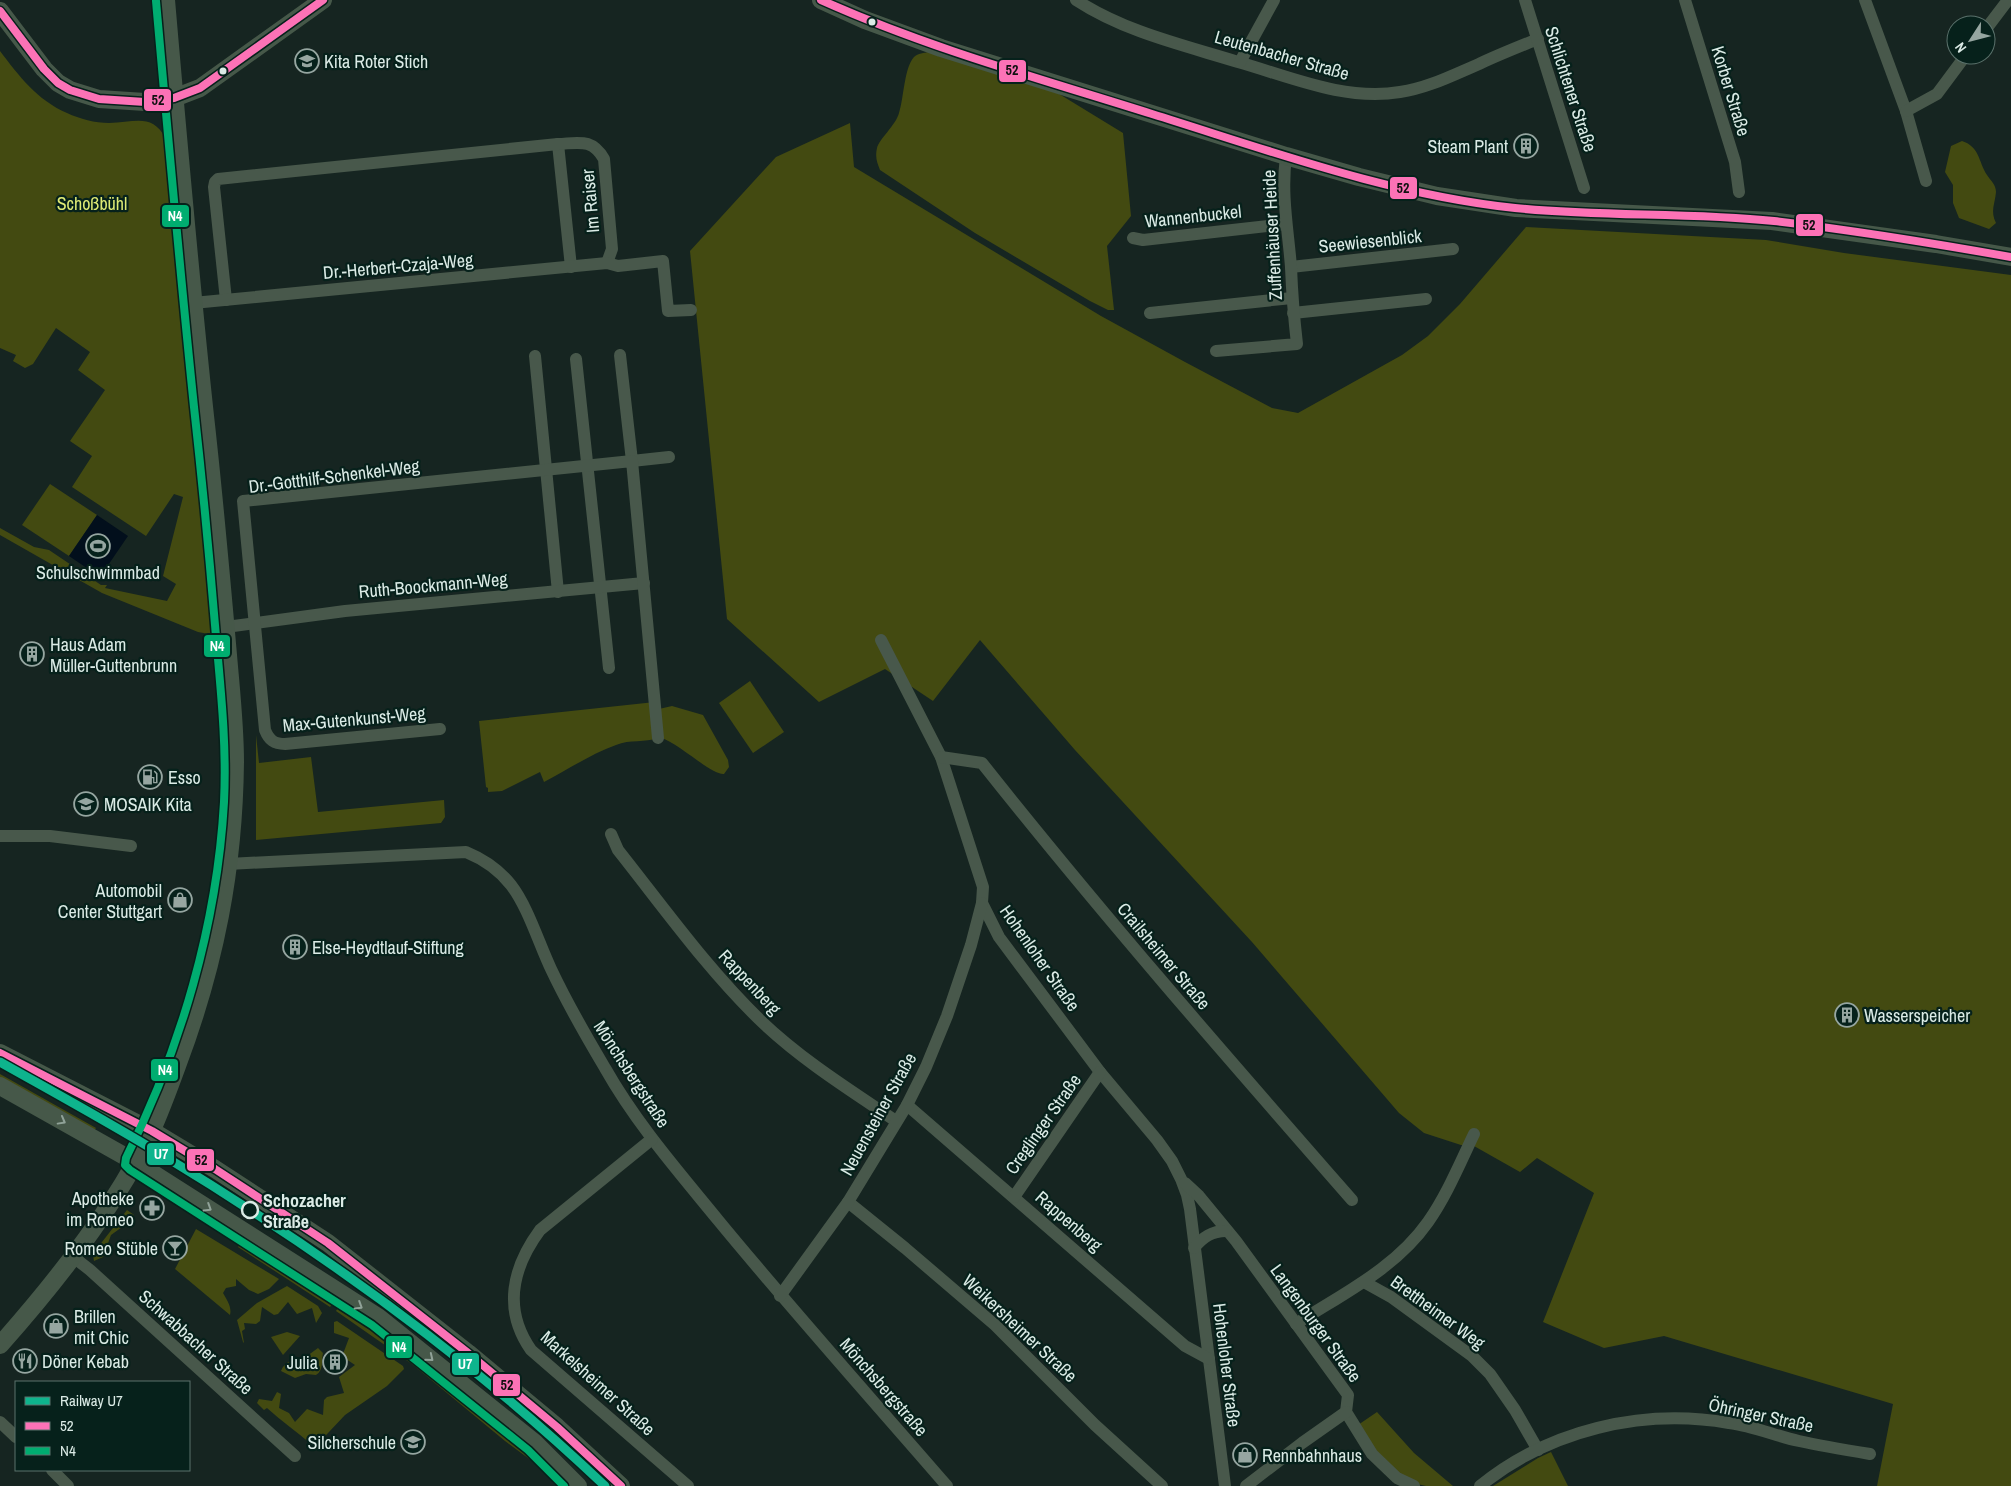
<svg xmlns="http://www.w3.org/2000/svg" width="2011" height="1486" viewBox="0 0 2011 1486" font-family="'Archivo Narrow',sans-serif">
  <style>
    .green { fill: #434a11 }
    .water { fill: #020f1c }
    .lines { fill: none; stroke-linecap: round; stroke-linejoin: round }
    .street { stroke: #48584b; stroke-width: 12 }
    .secondary { stroke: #465849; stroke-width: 18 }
    .bus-1-casing { stroke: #06211b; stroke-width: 11 }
    .bus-2-casing { stroke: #06211b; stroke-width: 11 }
    .bus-1 { stroke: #fc72b6; stroke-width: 8 }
    .bus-2 { stroke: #00ad70; stroke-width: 8 }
    .rail-1-casing { stroke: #06211b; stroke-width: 12 }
    .rail-1 { stroke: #0eb48d; stroke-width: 9 }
    .oneway { stroke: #90a298 }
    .bus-dot { fill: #dbebe6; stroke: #06211b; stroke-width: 2 }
    .stop-dot { fill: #06211b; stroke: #dbebe6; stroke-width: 2.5 }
    .labels { text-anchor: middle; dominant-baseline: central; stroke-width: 4.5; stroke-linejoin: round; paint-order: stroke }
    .street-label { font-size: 18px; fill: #dbebe6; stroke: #06211b }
    .poi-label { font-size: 18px; fill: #dbebe6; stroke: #06211b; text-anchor: start }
    .park-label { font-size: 18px; fill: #deea75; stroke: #06211b }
    .stop-label { font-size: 18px; font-weight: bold; fill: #dbebe6; stroke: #06211b; text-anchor: start }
    .line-badge { stroke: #06211b; stroke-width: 2 }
    .badge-label { font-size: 14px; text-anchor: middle; font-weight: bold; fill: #fff }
    .pale-badge-label { font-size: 14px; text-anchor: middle; font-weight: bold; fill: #111 }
  </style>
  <rect width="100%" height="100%" fill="#162521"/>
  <g class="green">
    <path d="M0 51C19 76 37 100 67 113 80 119 95 123 109 123 134 123 152 112 166 139L214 635 198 632 102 593 0 535V528L34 547 49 550 101 585H107L105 588 167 601 176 584 163 576 183 497 174 494 146 536 72 487 92 456 70 441 105 390 78 370 90 352 56 328 33 364 25 368 13 361 16 355 0 348Z"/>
    <path d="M929 52 1051 89 1123 133 1131 216 1107 246 1114 310H1108L1090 301 975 233 880 170C877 162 875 158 877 148 879 139 896 125 899 113 904 98 904 68 914 57 918 53 924 53 929 52Z"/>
    <polygon points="850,123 854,167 1101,316 1185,362 1272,408 1298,413 1402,355 1428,336 1460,304 1526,227 1766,240 1844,253 2011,275 2011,1486 1877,1486 1893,1404 1664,1336 1604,1348 1543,1322 1594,1193 1537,1158 1520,1172 1474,1146 1461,1145 1424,1133 1399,1113 1252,942 1075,750 980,640 933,701 885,669 819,702 727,619 690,251 776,157"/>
    <path d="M1962 141C1980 147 1978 161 1987 175 1990 180 1996 184 1996 192 1995 204 1990 211 1996 223L1989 229 1959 218 1953 203V185L1945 172 1951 146Z"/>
    <polygon points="50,484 97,515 69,556 22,525"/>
    <polygon points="750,681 784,732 753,753 719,703"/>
    <path d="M655 702 658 738C645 743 630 739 616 745 591 754 567 770 544 782L540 772 502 791 488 792V788L486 787 479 721Z"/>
    <path d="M672 706 703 715 728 760 729 767 724 774C711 775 679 743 661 738L659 709Z"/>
    <polygon points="256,735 259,763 311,757 318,812 444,800 445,817 441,823 256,840"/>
    <polygon points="0,1074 96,1128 93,1132 0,1080"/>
    <polygon points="127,1210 134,1215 129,1222 111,1235 103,1257 94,1261 93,1255 95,1251"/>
    <path d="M196 1229 279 1279 269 1289 258 1294 249 1290 236 1279V1286L226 1288 223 1293C227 1300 232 1307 230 1315L175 1269Z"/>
    <polygon points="244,1239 331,1297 334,1301 330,1307 238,1247"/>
    <polygon points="287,1286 318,1306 322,1313 316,1323 312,1308 297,1314 288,1302 278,1314 274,1315 262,1307 260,1321 256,1324 244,1323 245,1329 242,1331 244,1343 243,1342 237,1320 257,1303"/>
    <path d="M340 1304C409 1352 474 1404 538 1459L547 1468 551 1475 505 1441 412 1364 336 1311Z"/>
    <path d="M337 1321 403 1366 404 1369 387 1386 345 1415 312 1450 310 1449 311 1444C296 1431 281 1421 267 1408L264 1410 257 1403 259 1399 272 1401 277 1392 281 1394 279 1408 289 1413 295 1422 307 1409 323 1415 324 1400 327 1397 344 1393 339 1377 355 1365 343 1357V1354L349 1338 334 1333V1322Z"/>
    <polygon points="287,1332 300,1336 283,1355 271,1337"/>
    <path d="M318 1348 323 1353C321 1361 324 1370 316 1375L306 1374 295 1378 281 1371C285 1361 293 1359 303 1359Z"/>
    <path d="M1377 1412 1414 1453 1453 1486C1444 1486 1434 1486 1426 1486 1391 1479 1377 1452 1358 1425Z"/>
    <polygon points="1551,1452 1568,1486 1493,1486 1538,1458"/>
  </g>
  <polygon class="water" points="97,515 128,536 100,577 69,556"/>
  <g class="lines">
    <g class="street">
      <path d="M1076 0C1125 32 1183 45 1238 62 1291 77 1344 101 1400 92 1428 88 1453 75 1479 64 1498 55 1518 47 1538 39"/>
      <polyline points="1525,0 1584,188"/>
      <polyline points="1685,0 1735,162 1739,192"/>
      <polyline points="1865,0 1906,111 1926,181"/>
      <polyline points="1986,29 2008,0"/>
      <polyline points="1240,62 1274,0"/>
      <polyline points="1906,111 1937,94 1966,55"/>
      <polyline points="558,144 571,267"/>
      <polyline points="1133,238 1143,240 1286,224"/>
      <polyline points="1291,267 1453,249"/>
      <path d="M226 300 214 187 215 182 218 179 558 144C579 143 592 138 604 159L612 249 607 263"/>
      <polyline points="193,303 607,263 618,266 663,261 668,311 691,310"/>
      <polyline points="1150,313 1292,298"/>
      <polyline points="1293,313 1426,299"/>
      <path d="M1216 351 1297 344C1294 318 1292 293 1291 267 1288 229 1281 195 1286 156"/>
      <polyline points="620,355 632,461 669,457"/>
      <polyline points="535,356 558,592"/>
      <polyline points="576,359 609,668"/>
      <polyline points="226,627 345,611 644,583"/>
      <polyline points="881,640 941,757 983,887 982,903 999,937 1100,1072 1157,1140 1172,1161 1181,1179 1187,1195 1190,1209 1225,1486"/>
      <path d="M440 729 285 744C274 744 269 740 265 730L243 501 632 461 658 738"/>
      <path d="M941 757 982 763C1101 913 1226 1056 1352 1200"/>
      <path d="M611 834 618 850C664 908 708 970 762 1022 802 1060 850 1090 896 1121"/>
      <polyline points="0,836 50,836 131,846"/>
      <path d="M228 864 466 852C483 859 500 871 511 885 528 907 539 944 551 969 567 1003 586 1036 605 1068 636 1123 678 1171 718 1220 792 1310 870 1397 947 1486"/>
      <polyline points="907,1105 1185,1346 1209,1359"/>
      <path d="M652 1139 540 1230C512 1268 503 1310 531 1350L688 1486"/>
      <polyline points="1185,1183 1199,1196 1236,1241 1348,1395 1346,1412 1372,1454 1397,1478 1414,1486"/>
      <polyline points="1014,1197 1100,1072"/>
      <polyline points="848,1202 905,1248 995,1325 1095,1425 1162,1486"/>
      <path d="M1194 1248C1203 1237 1212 1231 1226 1231"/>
      <polyline points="72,1256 90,1270 295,1456"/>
      <polyline points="1364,1282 1391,1297 1472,1356 1490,1374 1515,1410 1538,1450"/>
      <polyline points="780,1296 848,1202 907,1105 926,1067 947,1016 971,945 982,903"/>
      <path d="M1296 1324C1342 1294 1395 1269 1428 1222 1447 1195 1460 1163 1474 1134"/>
      <polyline points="0,1422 16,1437"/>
      <polyline points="52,1470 68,1486"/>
      <polyline points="1246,1486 1302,1443 1346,1412"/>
      <path d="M1480 1486C1549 1430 1642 1408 1729 1423 1753 1426 1776 1436 1799 1441 1822 1446 1846 1450 1870 1454"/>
    </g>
    <g class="secondary">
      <polyline points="821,0 865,20 941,48 1286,156 1359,177 1437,196 1516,208 1772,221 1936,244 2011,257"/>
      <polyline points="0,11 44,69 58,83 70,90 99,99 145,102 174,98 200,88 323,0"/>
      <polyline points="0,1053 152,1131 215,1169 328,1243 468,1353 557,1427 621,1486"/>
      <polyline points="0,1086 135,1162 378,1317 535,1443 578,1486"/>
      <path d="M0 1345C56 1282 115 1208 151 1132 161 1110 169 1088 177 1066 215 965 234 869 235 761 235 726 231 691 228 655 221 575 214 496 205 416 190 277 178 139 166 0"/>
    </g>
    <g class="bus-1-casing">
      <g id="bus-1">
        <path d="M821 0C928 48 1041 79 1152 114 1271 151 1391 195 1515 208 1601 217 1688 212 1774 221 1853 230 1932 243 2011 257"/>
        <polyline points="0,11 44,69 58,83 70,90 99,99 145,102 174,98 200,88 323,0"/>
        <polyline points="0,1053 152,1131 215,1169 328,1243 468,1353 557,1427 621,1486"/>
      </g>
    </g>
    <g class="bus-2-casing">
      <path id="bus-2" d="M156 1C168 136 180 272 194 407 202 479 209 552 215 625 220 684 227 742 224 802 217 925 181 1048 126 1158L125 1165 130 1170 372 1325 528 1450 564 1486"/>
    </g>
    <use href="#bus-1" class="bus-1"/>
    <use href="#bus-2" class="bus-2"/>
    <g class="rail-1-casing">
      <path id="rail-1" d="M0 1062C55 1093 110 1123 164 1156 321 1251 472 1359 605 1486"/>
    </g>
    <use href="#rail-1" class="rail-1"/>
  </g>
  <defs><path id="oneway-chevron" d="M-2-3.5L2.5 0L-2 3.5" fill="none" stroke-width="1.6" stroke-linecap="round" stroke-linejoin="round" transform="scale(1.25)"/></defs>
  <g class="oneway">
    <use href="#oneway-chevron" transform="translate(62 1121) rotate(29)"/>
    <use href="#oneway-chevron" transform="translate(208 1208) rotate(32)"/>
    <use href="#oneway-chevron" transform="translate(359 1306) rotate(32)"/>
    <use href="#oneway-chevron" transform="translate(430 1358) rotate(39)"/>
  </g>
  <defs>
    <g id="school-ring" transform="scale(1.25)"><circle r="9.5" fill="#06211b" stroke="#96a6a1" stroke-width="1.5"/><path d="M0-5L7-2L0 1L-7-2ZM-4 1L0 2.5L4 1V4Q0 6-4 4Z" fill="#96a6a1"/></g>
    <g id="building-ring" transform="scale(1.25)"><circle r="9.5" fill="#06211b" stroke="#96a6a1" stroke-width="1.5"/><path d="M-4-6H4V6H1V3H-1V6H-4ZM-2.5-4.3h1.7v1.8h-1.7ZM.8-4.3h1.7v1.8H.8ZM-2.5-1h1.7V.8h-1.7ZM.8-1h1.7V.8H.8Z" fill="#96a6a1"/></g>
    <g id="stadium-ring" transform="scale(1.25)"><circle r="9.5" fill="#06211b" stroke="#96a6a1" stroke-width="1.5"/><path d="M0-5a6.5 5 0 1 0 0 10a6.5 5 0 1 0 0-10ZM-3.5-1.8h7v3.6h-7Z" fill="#96a6a1"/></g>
    <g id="fuel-ring" transform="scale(1.25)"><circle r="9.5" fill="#06211b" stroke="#96a6a1" stroke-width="1.5"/><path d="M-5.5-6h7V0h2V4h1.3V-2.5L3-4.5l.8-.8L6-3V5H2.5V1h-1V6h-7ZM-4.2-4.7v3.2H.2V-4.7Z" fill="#96a6a1"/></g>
    <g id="shop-ring" transform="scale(1.25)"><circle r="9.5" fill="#06211b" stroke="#96a6a1" stroke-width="1.5"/><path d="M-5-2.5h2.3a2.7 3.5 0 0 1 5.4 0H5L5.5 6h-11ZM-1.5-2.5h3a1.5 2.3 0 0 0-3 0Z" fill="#96a6a1"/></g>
    <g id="pharmacy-ring" transform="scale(1.25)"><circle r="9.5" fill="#06211b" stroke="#96a6a1" stroke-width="1.5"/><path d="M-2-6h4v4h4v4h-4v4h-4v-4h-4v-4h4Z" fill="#96a6a1"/></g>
    <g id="bar-ring" transform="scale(1.25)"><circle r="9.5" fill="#06211b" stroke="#96a6a1" stroke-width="1.5"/><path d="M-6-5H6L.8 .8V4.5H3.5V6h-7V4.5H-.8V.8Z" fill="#96a6a1"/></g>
    <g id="restaurant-ring" transform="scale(1.25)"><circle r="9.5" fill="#06211b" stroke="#96a6a1" stroke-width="1.5"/><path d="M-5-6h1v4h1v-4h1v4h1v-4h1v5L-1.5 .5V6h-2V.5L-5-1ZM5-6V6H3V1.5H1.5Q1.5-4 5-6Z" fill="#96a6a1"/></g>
  </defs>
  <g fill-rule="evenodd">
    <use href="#school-ring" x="307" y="61"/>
    <use href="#building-ring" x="1526" y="146"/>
    <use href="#stadium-ring" x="98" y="546"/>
    <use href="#building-ring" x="32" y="654"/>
    <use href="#fuel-ring" x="150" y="777"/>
    <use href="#school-ring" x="86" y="804"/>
    <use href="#shop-ring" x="180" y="900"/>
    <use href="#building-ring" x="295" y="947"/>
    <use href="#building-ring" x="1847" y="1015"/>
    <use href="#pharmacy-ring" x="152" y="1208"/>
    <use href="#bar-ring" x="175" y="1248"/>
    <use href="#shop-ring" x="56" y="1326"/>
    <use href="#restaurant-ring" x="25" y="1361"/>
    <use href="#building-ring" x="335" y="1362"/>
    <use href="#school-ring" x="413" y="1442"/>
    <use href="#shop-ring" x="1245" y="1455"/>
  </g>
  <g class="bus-dot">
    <circle cx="872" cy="22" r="4.5"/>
    <circle cx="223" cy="71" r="4.5"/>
  </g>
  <circle class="stop-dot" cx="250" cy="1210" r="8"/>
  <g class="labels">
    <g class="street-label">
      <text transform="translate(1282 55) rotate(16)">Leutenbacher Straße</text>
      <text transform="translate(1571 89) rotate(72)">Schlichtener Straße</text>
      <text transform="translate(1731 91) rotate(73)">Korber Straße</text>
      <text transform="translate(590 201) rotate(-95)">Im Raiser</text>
      <text transform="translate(1193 216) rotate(-6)">Wannenbuckel</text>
      <text transform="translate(1272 235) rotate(-93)">Zuffenhäuser Heide</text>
      <text transform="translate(1370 241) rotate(-6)">Seewiesenblick</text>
      <text transform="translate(398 266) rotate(-5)">Dr.-Herbert-Czaja-Weg</text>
      <text transform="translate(334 476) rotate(-7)">Dr.-Gotthilf-Schenkel-Weg</text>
      <text transform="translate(433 585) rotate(-5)">Ruth-Boockmann-Weg</text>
      <text transform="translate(354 719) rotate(-5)">Max-Gutenkunst-Weg</text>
      <text transform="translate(1164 956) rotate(50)">Crailsheimer Straße</text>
      <text transform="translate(1040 958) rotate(55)">Hohenloher Straße</text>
      <text transform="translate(750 982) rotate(47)">Rappenberg</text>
      <text transform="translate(632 1074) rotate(57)">Mönchsbergstraße</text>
      <text transform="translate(878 1114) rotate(-61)">Neuensteiner Straße</text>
      <text transform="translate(1043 1124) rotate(-55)">Creglinger Straße</text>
      <text transform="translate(1069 1221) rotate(41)">Rappenberg</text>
      <text transform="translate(1438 1312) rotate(36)">Brettheimer Weg</text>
      <text transform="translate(1316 1323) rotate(54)">Langenburger Straße</text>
      <text transform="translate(1020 1328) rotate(43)">Weikersheimer Straße</text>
      <text transform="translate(196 1342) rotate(42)">Schwabbacher Straße</text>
      <text transform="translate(1227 1365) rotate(83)">Hohenloher Straße</text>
      <text transform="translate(598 1383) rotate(42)">Markelsheimer Straße</text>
      <text transform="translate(884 1387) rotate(49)">Mönchsbergstraße</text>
      <text transform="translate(1761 1415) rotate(12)">Öhringer Straße</text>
    </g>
    <g class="poi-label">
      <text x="324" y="61">Kita Roter Stich</text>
      <text x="1508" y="146" text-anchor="end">Steam Plant</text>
      <text x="98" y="572" text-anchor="middle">Schulschwimmbad</text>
      <text x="50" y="644">Haus Adam<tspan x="50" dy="21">Müller-Guttenbrunn</tspan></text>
      <text x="168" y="777">Esso</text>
      <text x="104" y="804">MOSAIK Kita</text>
      <text x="162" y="890" text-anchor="end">Automobil<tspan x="162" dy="21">Center Stuttgart</tspan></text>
      <text x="312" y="947">Else-Heydtlauf-Stiftung</text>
      <text x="1864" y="1015">Wasserspeicher</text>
      <text x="134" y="1198" text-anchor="end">Apotheke<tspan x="134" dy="21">im Romeo</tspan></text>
      <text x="158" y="1248" text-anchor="end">Romeo Stüble</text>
      <text x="74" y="1316">Brillen<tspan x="74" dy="21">mit Chic</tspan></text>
      <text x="42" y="1361">Döner Kebab</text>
      <text x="318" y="1362" text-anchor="end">Julia</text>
      <text x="396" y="1442" text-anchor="end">Silcherschule</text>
      <text x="1262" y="1455">Rennbahnhaus</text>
    </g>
    <g class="park-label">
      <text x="92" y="203">Schoßbühl</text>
    </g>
    <g class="stop-label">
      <text x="263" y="1200">Schozacher<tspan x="263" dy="21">Straße</tspan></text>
    </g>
  </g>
  <g class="line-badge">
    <rect x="998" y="59" width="29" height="24" rx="5" fill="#fc72b6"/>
    <rect x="143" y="88" width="29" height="24" rx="5" fill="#fc72b6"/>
    <rect x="1389" y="176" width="29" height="24" rx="5" fill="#fc72b6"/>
    <rect x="161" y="204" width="29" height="24" rx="5" fill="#00ad70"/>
    <rect x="1795" y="213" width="29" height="24" rx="5" fill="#fc72b6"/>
    <rect x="203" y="634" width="28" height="24" rx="5" fill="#00ad70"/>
    <rect x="150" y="1058" width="29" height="24" rx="5" fill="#00ad70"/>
    <rect x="146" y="1142" width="29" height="24" rx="5" fill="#0eb48d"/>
    <rect x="186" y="1148" width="29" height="24" rx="5" fill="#fc72b6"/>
    <rect x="385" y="1335" width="28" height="24" rx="5" fill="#00ad70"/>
    <rect x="451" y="1352" width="29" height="24" rx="5" fill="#0eb48d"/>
    <rect x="492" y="1373" width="29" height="24" rx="5" fill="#fc72b6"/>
  </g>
  <g class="badge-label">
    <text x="175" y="221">N4</text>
    <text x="217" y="651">N4</text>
    <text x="165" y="1075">N4</text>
    <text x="161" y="1159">U7</text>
    <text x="399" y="1352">N4</text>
    <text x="465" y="1369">U7</text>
  </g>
  <g class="pale-badge-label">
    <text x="1012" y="75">52</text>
    <text x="158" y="105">52</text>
    <text x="1403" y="193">52</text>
    <text x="1809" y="230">52</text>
    <text x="201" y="1165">52</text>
    <text x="507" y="1390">52</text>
  </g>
  <rect x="15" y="1381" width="175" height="90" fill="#06211b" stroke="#5b726c"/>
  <rect x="25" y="1397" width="25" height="8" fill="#0eb48d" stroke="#5b726c"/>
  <text x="60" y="1406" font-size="15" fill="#dbebe6">Railway U7</text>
  <rect x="25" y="1422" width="25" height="8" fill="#fc72b6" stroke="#5b726c"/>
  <text x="60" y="1431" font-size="15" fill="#dbebe6">52</text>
  <rect x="25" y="1447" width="25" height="8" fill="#00ad70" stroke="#5b726c"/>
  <text x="60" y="1456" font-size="15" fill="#dbebe6">N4</text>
  <g transform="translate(1971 40) rotate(234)"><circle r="24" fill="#06211b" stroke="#5b726c"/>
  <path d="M0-4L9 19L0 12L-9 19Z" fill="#96a6a1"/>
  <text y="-8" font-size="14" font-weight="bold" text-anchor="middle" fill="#dbebe6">N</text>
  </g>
</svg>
